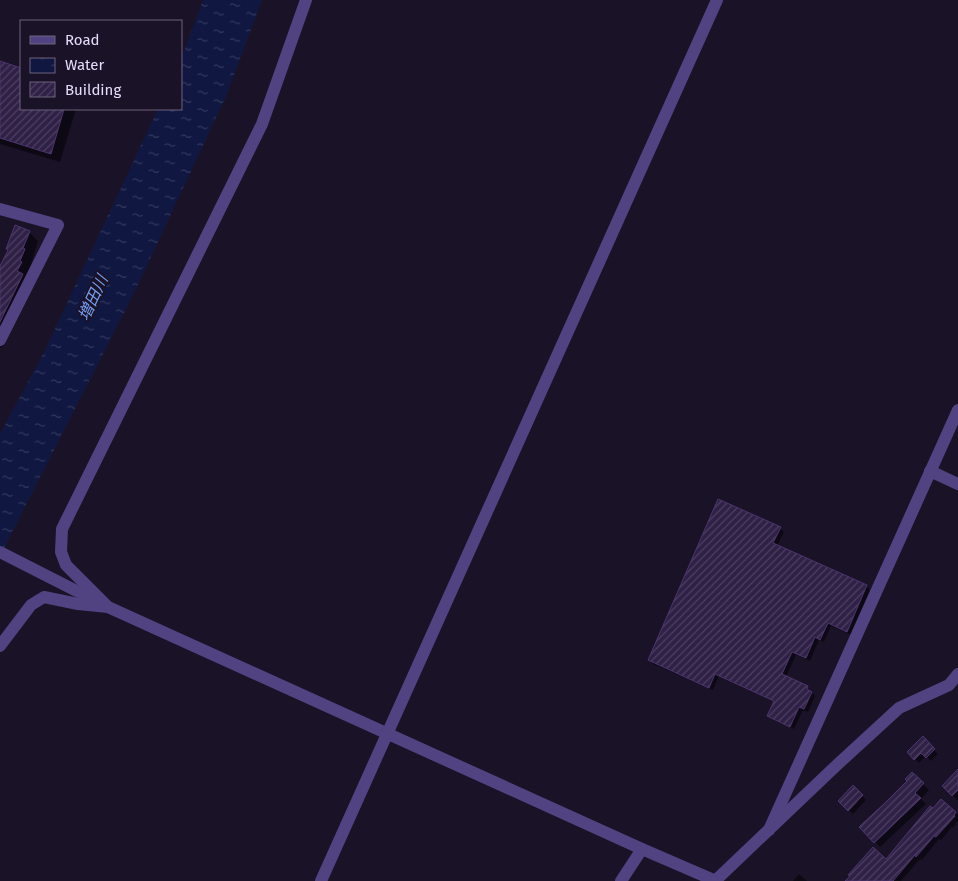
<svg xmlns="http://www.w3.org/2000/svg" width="958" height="881" viewBox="0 0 958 881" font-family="'Fira Sans','Noto Sans JP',sans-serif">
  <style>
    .water { fill: url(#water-ripples) }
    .shadow { fill: #0007 }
    .building { fill: url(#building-hatch); stroke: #4c356f }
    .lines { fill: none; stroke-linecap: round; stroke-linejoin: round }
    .minor { stroke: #514281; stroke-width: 12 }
    .labels { text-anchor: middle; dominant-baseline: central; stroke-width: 4; stroke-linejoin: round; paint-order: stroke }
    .water-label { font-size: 16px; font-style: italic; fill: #749ef1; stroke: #1a1227 }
  </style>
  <defs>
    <pattern id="water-ripples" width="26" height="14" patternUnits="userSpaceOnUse" patternTransform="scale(1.25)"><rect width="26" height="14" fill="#101842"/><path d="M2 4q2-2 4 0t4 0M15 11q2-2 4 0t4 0" fill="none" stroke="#33395e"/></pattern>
    <pattern id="building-hatch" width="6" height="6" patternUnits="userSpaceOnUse" patternTransform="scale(1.25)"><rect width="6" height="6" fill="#2f2046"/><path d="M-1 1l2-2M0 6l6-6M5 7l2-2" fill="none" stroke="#4d4062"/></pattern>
  </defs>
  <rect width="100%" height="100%" fill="#1a1227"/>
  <polygon class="water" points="203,0 262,0 227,94 136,289 0,556 0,434 43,354 158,109 181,109 181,59"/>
  <g class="shadow">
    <polygon points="0,63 21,69 21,109 76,109 60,162 0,144"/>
    <polygon points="16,227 29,232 38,241 29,271 31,284 1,349 0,267"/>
    <polygon points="780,528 784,532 777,546 866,586 870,590 851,635 831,626 824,642 819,640 810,661 796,655 786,677 807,687 815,696 808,712 803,710 794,729 772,719 769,716 775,702 719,676 713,690 653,664 649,660"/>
    <polygon points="923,738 938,754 931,761 926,756 919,763 909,752"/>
    <polygon points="912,773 929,790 921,799 926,804 880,847 861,827 908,781"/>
    <polygon points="958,773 958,799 957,800 944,786"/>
    <polygon points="853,787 866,800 853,814 840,801"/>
    <polygon points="941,801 958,815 958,821 953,828 952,827 941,840 939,839 922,860 920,859 901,881 847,881 886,860"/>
    <polygon points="799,874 807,881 793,881"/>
  </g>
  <g class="building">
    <polygon points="0,61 21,68 21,109 64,109 51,154 0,138"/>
    <polygon points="15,225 30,231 23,248 25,249 20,261 22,262 17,271 23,274 0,322 0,266 8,250 6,249"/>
    <polygon points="718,499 781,527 773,543 867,585 847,632 828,623 820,640 815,637 806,658 792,652 782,674 808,686 807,689 812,692 804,709 799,707 790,727 767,716 774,701 715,674 709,688 648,660"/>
    <polygon points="923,736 935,749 926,758 921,753 914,760 907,752"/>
    <polygon points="958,769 958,790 952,796 942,786"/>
    <polygon points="912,772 924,783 915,793 921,798 874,843 859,827 886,802 907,781 905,779"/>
    <polygon points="853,785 863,795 848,811 838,801"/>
    <polygon points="941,799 956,812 954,815 955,816 936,837 934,836 916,857 915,855 893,881 845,881 850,876 848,875 873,847 886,859 930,806 933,808"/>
  </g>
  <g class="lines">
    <g class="minor">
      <polyline points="0,209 58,225 0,340"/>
      <polyline points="930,471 958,484"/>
      <polyline points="0,552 108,607 642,849 716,881"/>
      <polyline points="0,646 31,605 44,597 78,604 108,607 66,565 61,552 62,529 262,124 306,0"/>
      <polyline points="769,830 958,410"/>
      <polyline points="716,880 839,763 899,708 949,685 958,674"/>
      <polyline points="321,881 717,0"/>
      <polyline points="621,881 642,849"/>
    </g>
  </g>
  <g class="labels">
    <g class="water-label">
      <text transform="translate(93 298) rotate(-65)">増田川</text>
    </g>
  </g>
  <rect x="20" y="20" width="162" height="90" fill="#1a1227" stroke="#6c637c"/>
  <rect x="30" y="36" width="25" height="8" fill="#514281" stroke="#6c637c"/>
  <text x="65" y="45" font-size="15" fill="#e6dcfb">Road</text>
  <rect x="30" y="58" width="25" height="15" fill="url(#water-ripples)" stroke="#6c637c"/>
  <text x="65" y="70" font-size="15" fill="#e6dcfb">Water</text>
  <rect x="30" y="82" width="25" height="15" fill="url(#building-hatch)" stroke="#6c637c"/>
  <text x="65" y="95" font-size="15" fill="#e6dcfb">Building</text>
</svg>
